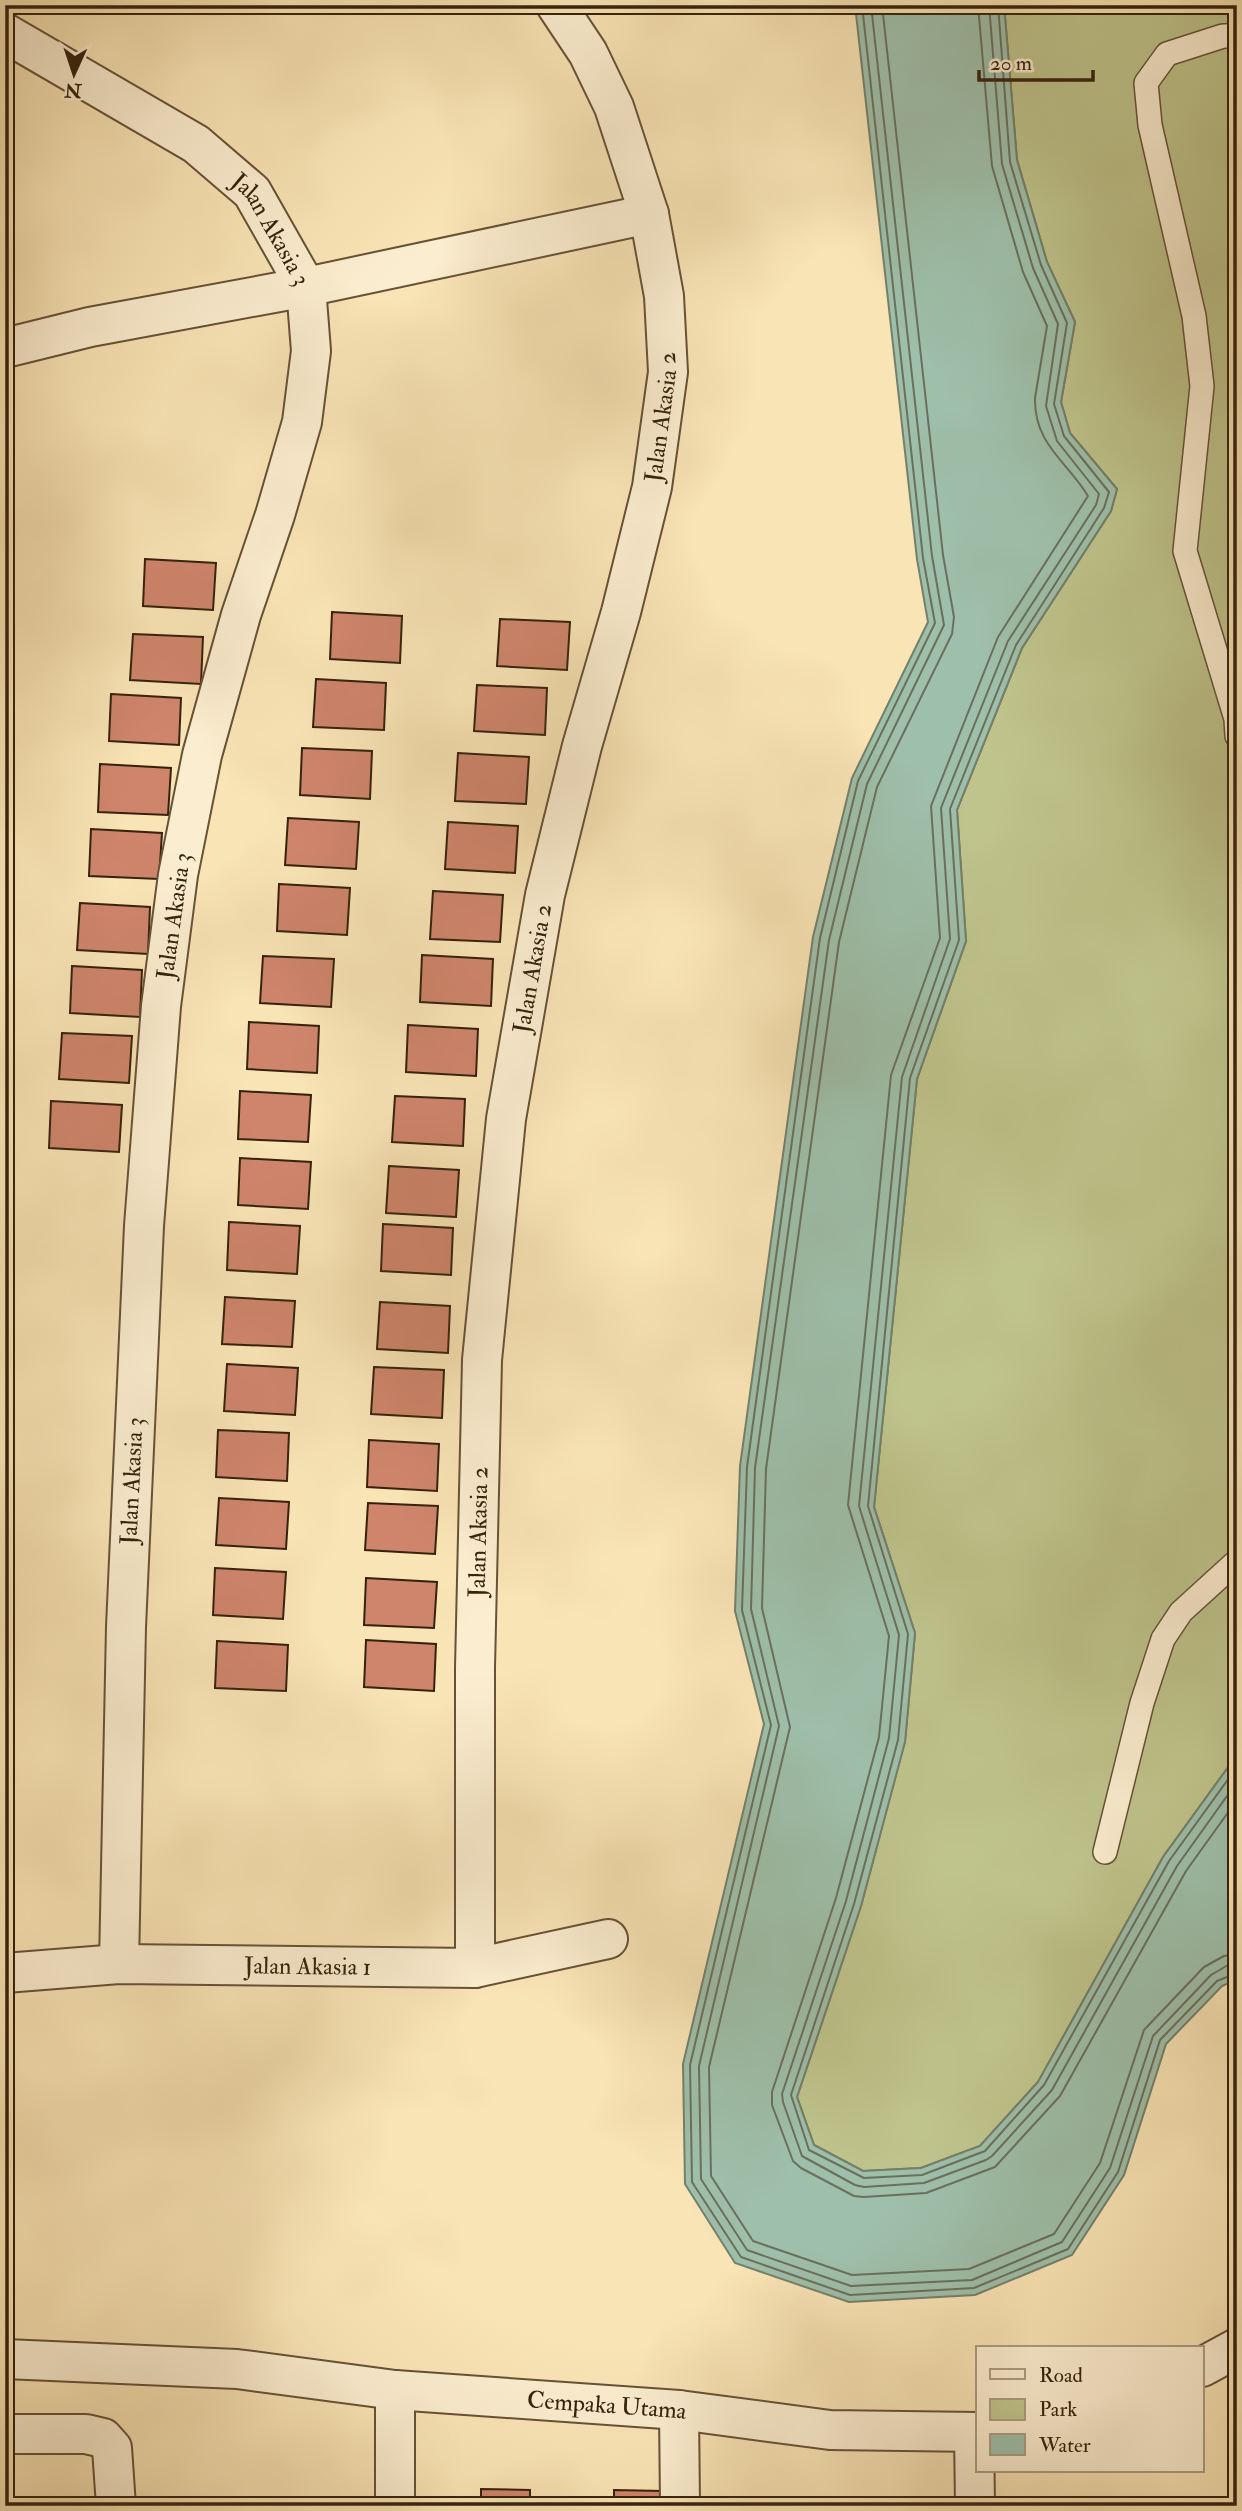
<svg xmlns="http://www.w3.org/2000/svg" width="1242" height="2511" viewBox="0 0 1242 2511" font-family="'IM FELL Double Pica',serif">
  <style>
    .green { fill: #bfc48c; stroke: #7a734c; stroke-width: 2 }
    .water { fill: #9ebfaa; stroke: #74806b; stroke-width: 2 }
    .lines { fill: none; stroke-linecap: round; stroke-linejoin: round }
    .shore { stroke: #6a705c; stroke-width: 2 }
    .building { fill: #cf856c; stroke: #35220d; stroke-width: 2 }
    .service-casing { stroke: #665237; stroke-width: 26 }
    .minor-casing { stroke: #665237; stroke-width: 42 }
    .service { stroke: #fbedcf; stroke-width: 23 }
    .minor { stroke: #fbedcf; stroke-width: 38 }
    .labels { text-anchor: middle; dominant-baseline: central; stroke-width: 7; stroke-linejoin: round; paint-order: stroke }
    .street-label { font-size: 24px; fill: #35220d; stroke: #fbedcf }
  </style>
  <rect width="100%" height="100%" fill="#f9e4b5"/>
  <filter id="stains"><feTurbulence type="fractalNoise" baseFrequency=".00286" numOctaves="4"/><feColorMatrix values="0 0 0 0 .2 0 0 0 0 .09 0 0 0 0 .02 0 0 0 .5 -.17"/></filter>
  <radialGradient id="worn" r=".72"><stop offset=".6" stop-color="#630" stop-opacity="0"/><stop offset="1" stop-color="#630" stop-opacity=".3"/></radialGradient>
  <polygon class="green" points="1004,5 1237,5 1237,1755 1163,1857 1038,2082 980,2146 921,2168 863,2171 814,2145 797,2097 861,1906 905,1741 915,1633 874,1507 917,1079 966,941 957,810 1022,648 1111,511 1117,489 1070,433 1061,402 1075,322 1047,262 1017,160"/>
  <polygon class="water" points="855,5 1004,5 1017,160 1047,262 1075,322 1061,402 1070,433 1117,489 1111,511 1022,648 957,810 966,941 917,1079 874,1507 915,1633 905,1742 861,1906 797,2097 814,2145 863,2171 921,2168 980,2146 1038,2082 1163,1857 1237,1755 1237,1979 1222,1986 1166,2044 1124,2175 1072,2255 975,2295 849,2302 735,2263 685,2184 683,2064 764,1724 735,1611 740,1466 813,937 852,778 928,622 917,559"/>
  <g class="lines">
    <g class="shore">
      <polyline points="862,5 923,558 935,623 858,781 820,938 747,1467 742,1610 771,1725 690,2065 692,2182 741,2257 850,2295 974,2288 1068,2249 1118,2172 1160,2040 1217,1981 1237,1973"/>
      <polyline points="871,5 932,556 944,625 867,784 829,940 755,1468 751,1609 779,1726 699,2066 701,2179 747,2250 851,2286 972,2280 1062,2242 1110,2168 1153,2036 1211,1975 1228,1965 1237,1964"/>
      <polyline points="882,5 943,555 954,617 952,634 877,787 839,942 766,1469 762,1608 790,1727 709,2067 711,2176 753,2241 852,2275 969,2269 1054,2234 1100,2163 1144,2030 1204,1967 1224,1956 1237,1954"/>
      <path d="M978 5 992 166 1023 272 1047 326 1035 398C1034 445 1068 462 1088 496L998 637 931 806 940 938 891 1075 848 1505 889 1636 879 1737 836 1898 772 2092V2105L793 2161 801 2168 854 2196 864 2197 926 2193 995 2167 1060 2096 1186 1871 1237 1800"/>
      <polyline points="989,5 1002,164 1033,268 1058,324 1046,406 1057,441 1099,494 1096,505 1008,641 941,808 950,939 902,1077 859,1506 899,1635 889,1738 846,1901 782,2094 783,2102 802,2156 855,2185 864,2187 924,2183 986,2160 992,2156 1052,2090 1177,1866 1237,1782"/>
      <polyline points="998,5 1010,162 1041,265 1067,323 1054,404 1064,436 1109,492 1104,508 1016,645 950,809 959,940 910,1078 868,1506 908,1634 898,1740 854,1904 791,2095 809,2150 864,2178 922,2175 985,2151 1044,2085 1169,1861 1237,1767"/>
    </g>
  </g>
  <g class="building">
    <polygon points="145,559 216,563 213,610 143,606"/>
    <polygon points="332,612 402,616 400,663 330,659"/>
    <polygon points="500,619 570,622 567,670 497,666"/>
    <polygon points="133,634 203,637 201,684 130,680"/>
    <polygon points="316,679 386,683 384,730 313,727"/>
    <polygon points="477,685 547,688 545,735 474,731"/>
    <polygon points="111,694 181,698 179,745 109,741"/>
    <polygon points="302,748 372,751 370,799 300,795"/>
    <polygon points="458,753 529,757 526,804 455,801"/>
    <polygon points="100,764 171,768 168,815 98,812"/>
    <polygon points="288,818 359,822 356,869 285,865"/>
    <polygon points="448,822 518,826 515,873 445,869"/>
    <polygon points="91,829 162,833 159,879 89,876"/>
    <polygon points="279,884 350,888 347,935 277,931"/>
    <polygon points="433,891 503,895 500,942 430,939"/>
    <polygon points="80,903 150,907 148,954 77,950"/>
    <polygon points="422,955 493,959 491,1006 420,1002"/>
    <polygon points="263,956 334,959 331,1007 260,1003"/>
    <polygon points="72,966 142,970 140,1017 70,1013"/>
    <polygon points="249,1022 319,1026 317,1073 247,1069"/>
    <polygon points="408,1025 478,1029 476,1076 406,1072"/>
    <polygon points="62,1033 132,1036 129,1083 59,1079"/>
    <polygon points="240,1091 311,1095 308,1142 238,1139"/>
    <polygon points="395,1096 465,1099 463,1146 392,1142"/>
    <polygon points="51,1101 122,1105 119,1152 49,1148"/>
    <polygon points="240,1158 311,1162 308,1209 238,1205"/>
    <polygon points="389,1166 459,1170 456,1217 386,1213"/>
    <polygon points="229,1222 300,1226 297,1274 227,1270"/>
    <polygon points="383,1224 453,1228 451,1275 381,1271"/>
    <polygon points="225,1297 295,1301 292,1347 222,1344"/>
    <polygon points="380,1302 450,1306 448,1353 377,1349"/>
    <polygon points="227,1364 298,1368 295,1415 224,1411"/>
    <polygon points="374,1367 444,1370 442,1418 371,1414"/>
    <polygon points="218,1430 289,1433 287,1481 216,1477"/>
    <polygon points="369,1440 439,1444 437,1491 367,1487"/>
    <polygon points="219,1498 289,1502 286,1549 216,1545"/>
    <polygon points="368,1503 438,1506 435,1554 365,1550"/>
    <polygon points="215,1568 286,1572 283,1619 213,1615"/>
    <polygon points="366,1578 437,1582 434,1628 364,1625"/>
    <polygon points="366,1640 436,1644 434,1691 364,1687"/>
    <polygon points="217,1641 288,1645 286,1691 215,1688"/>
    <polygon points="481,2489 530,2490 530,2506 481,2506"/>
    <polygon points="614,2490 663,2491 663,2506 614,2506"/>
  </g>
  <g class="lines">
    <g class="service-casing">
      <g id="service">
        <polyline points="1237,36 1223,36 1167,54 1146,83 1150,125 1194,316 1202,386 1185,551 1236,719 1237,736"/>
        <polyline points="1105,1852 1142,1703 1163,1639 1181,1612 1237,1561"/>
      </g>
    </g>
    <g class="minor-casing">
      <g id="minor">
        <path id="s1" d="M5 33 196 144 252 192 306 287 311 351 302 422 275 515 241 615 202 755 178 875 161 1006 144 1226 126 1627 119 1964"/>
        <polyline points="5,348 90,327 306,287 649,214"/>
        <path id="s2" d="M475 1968V1668L482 1360 506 1119 545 895 582 746 621 612 652 487 668 372 664 296 649 214 614 107 588 53 556 5"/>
        <path id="s3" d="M5 1973 119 1964 475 1968 608 1939"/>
        <path id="s4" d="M5 2359 237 2369 395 2390 679 2410 830 2430 978 2432"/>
        <polyline points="1202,2367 1237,2348"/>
        <polyline points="679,2410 680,2506"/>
        <polyline points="974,2433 975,2506"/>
        <polyline points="5,2434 86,2434 103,2438 112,2448 116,2506"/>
        <polyline points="395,2506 395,2390"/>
      </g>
    </g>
    <use href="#service" class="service"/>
    <use href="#minor" class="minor"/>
  </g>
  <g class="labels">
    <g class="street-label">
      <text stroke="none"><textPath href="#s1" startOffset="336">Jalan Akasia 3</textPath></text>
      <text stroke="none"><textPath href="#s2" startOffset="1570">Jalan Akasia 2</textPath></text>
      <text transform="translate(174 916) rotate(-82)">Jalan Akasia 3</text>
      <text stroke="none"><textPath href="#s2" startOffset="1003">Jalan Akasia 2</textPath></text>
      <text transform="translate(132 1481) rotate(-87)">Jalan Akasia 3</text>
      <text stroke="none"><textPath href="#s2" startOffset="436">Jalan Akasia 2</textPath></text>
      <text stroke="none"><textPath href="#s3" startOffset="303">Jalan Akasia 1</textPath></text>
      <text stroke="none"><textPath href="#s4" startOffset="604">Cempaka Utama</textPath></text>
    </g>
  </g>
  <rect width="1242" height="2511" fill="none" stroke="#f9e4b5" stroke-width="28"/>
  <rect x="7" y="7" width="1228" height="2497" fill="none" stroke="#35220d" stroke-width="3.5"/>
  <rect x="14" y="14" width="1214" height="2483" fill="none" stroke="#35220d" stroke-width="2"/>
  <rect x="976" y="2346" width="228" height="126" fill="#fbedcf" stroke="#ac9c81" stroke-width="2"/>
  <rect x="990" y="2369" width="35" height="10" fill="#fbedcf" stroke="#ac9c81" stroke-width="2"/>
  <text x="1039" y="2382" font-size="21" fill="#35220d">Road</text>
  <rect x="990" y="2399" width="35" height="21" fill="#bfc48c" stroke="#ac9c81" stroke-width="2"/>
  <text x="1039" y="2416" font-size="21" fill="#35220d">Park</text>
  <rect x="990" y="2434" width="35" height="21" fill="#9ebfaa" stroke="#ac9c81" stroke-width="2"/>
  <text x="1039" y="2452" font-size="21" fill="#35220d">Water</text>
  <g transform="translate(74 74) rotate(183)" stroke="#fbedcf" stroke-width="5" paint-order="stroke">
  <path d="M0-5L12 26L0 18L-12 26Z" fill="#35220d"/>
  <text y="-10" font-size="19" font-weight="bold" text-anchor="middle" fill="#35220d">N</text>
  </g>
  <path d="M979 70v10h114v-10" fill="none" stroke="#35220d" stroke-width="3.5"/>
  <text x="990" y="70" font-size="21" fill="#35220d" stroke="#fbedcf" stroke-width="5" paint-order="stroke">20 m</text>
  <rect width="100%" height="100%" filter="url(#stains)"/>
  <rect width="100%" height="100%" fill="url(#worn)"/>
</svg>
